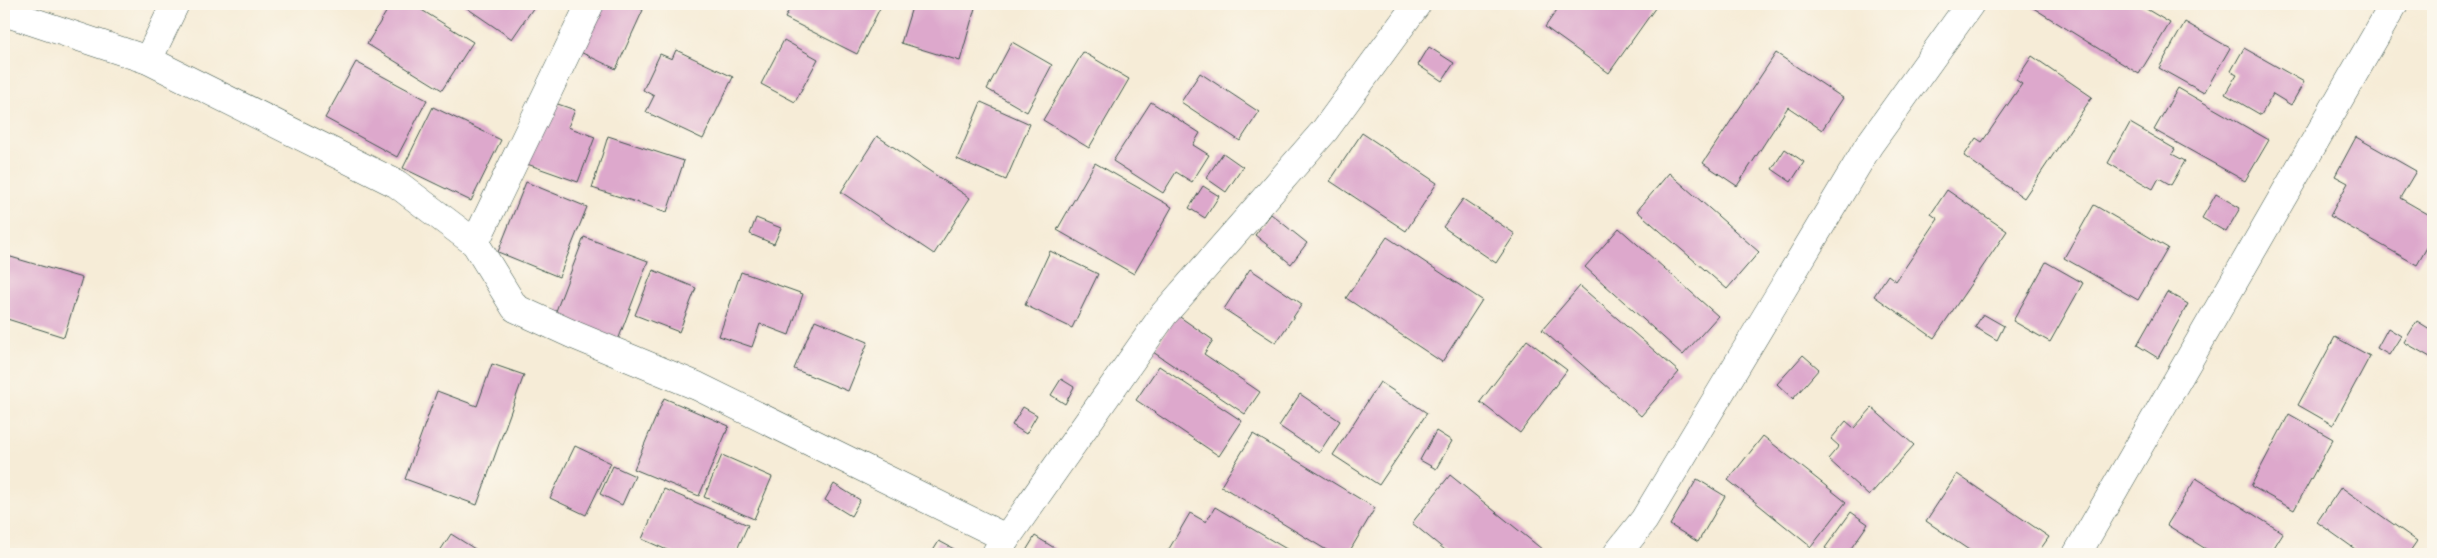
<svg xmlns="http://www.w3.org/2000/svg" width="2437" height="558" viewBox="0 0 2437 558" font-family="Mali,sans-serif">
  <style>
    .building { fill: #dda8cc }
    .lines { fill: none; stroke-linecap: round; stroke-linejoin: round }
    .street-casing { stroke: #3f574c; stroke-width: 29 }
    .street { stroke: #fff; stroke-width: 28 }
  </style>
  <rect width="100%" height="100%" fill="#fbf7ec"/>
  <filter id="ink" filterUnits="userSpaceOnUse"><feTurbulence type="fractalNoise" baseFrequency=".02" numOctaves="2"/><feDisplacementMap in="SourceGraphic" scale="10" xChannelSelector="R" yChannelSelector="G"/><feConvolveMatrix kernelMatrix="1 2 1 2 8 2 1 2 1" color-interpolation-filters="sRGB"/></filter>
  <filter id="wash" filterUnits="userSpaceOnUse"><feTurbulence type="fractalNoise" baseFrequency=".0096" numOctaves="4" result="noise"/><feDisplacementMap in="SourceGraphic" scale="20" xChannelSelector="R" yChannelSelector="G"/><feGaussianBlur stdDeviation="1.12" result="paint"/><feColorMatrix in="noise" values="0 0 0 0 0 0 0 0 0 0 0 0 0 0 0 0 0 1.4 0 .05"/><feComposite in="paint" operator="in"/></filter>
  <g filter="url(#wash)">
    <rect width="100%" height="100%" fill="#f6ecd7"/>
    <g id="blocks">
      <g class="building">
        <polygon points="391,4 412,4 473,42 442,90 367,44"/>
        <polygon points="461,4 536,4 512,39"/>
        <polygon points="598,4 631,4 643,10 616,69 576,50"/>
        <polygon points="792,4 882,4 857,54 785,18"/>
        <polygon points="913,4 962,4 975,8 960,61 901,43"/>
        <polygon points="1561,4 1658,4 1609,73 1545,27"/>
        <polygon points="2027,4 2138,4 2170,23 2139,74"/>
        <polygon points="2185,22 2230,48 2204,93 2159,68"/>
        <polygon points="784,40 818,59 795,102 761,84"/>
        <polygon points="1012,42 1052,65 1027,112 987,89"/>
        <polygon points="1429,47 1454,63 1442,81 1418,65"/>
        <polygon points="2244,48 2304,82 2291,105 2273,94 2261,115 2225,94 2237,74 2231,71"/>
        <polygon points="676,50 733,77 703,139 646,112 654,96 643,90 660,54 672,59"/>
        <polygon points="1083,52 1129,79 1089,148 1043,120"/>
        <polygon points="1776,53 1843,98 1822,130 1788,107 1737,186 1703,163"/>
        <polygon points="2032,56 2092,97 2024,198 1964,156 1976,138 1982,142 2022,84 2016,80"/>
        <polygon points="356,62 427,100 397,157 325,118"/>
        <polygon points="1200,73 1259,112 1240,141 1181,102"/>
        <polygon points="2178,88 2269,140 2245,181 2154,130"/>
        <polygon points="549,101 575,110 568,127 595,137 578,182 527,164"/>
        <polygon points="981,102 1030,124 1006,180 957,159"/>
        <polygon points="1151,102 1200,133 1193,145 1209,155 1192,182 1176,172 1163,193 1113,161"/>
        <polygon points="433,107 501,140 471,201 403,168"/>
        <polygon points="2130,123 2175,149 2172,154 2185,161 2171,185 2159,178 2153,189 2108,163"/>
        <polygon points="1362,133 1437,183 1406,231 1330,181"/>
        <polygon points="608,136 684,161 667,212 592,188"/>
        <polygon points="877,136 970,198 934,254 841,192"/>
        <polygon points="2356,137 2416,171 2400,198 2433,217 2433,237 2417,265 2330,216 2348,183 2335,176"/>
        <polygon points="1785,149 1804,162 1791,182 1772,169"/>
        <polygon points="1223,153 1243,167 1226,192 1206,178"/>
        <polygon points="1095,163 1172,207 1134,274 1057,230"/>
        <polygon points="1669,173 1759,252 1727,289 1637,211"/>
        <polygon points="526,182 587,207 559,277 498,252"/>
        <polygon points="1203,186 1219,196 1205,218 1189,208"/>
        <polygon points="1947,190 2007,231 1934,338 1874,296 1888,275 1896,281 1938,219 1931,214"/>
        <polygon points="2216,194 2240,208 2226,232 2202,218"/>
        <polygon points="1463,199 1515,234 1496,263 1443,227"/>
        <polygon points="2094,205 2168,248 2138,300 2064,258"/>
        <polygon points="1271,214 1307,243 1291,264 1255,235"/>
        <polygon points="756,218 781,228 774,244 750,234"/>
        <polygon points="1619,228 1718,316 1683,355 1585,267"/>
        <polygon points="584,237 648,261 617,343 553,319"/>
        <polygon points="1387,237 1482,300 1442,362 1346,298"/>
        <polygon points="1050,251 1098,274 1072,328 1025,305"/>
        <polygon points="4,255 82,278 64,337 4,318"/>
        <polygon points="2046,262 2083,283 2050,342 2013,321"/>
        <polygon points="1250,269 1302,304 1276,343 1224,309"/>
        <polygon points="653,270 696,288 679,332 635,315"/>
        <polygon points="741,272 803,294 789,335 760,324 752,347 719,336"/>
        <polygon points="1580,286 1679,372 1641,416 1542,330"/>
        <polygon points="2167,292 2188,304 2158,358 2137,345"/>
        <polygon points="1983,314 2004,326 1997,340 1975,327"/>
        <polygon points="1177,315 1213,340 1204,354 1260,392 1245,414 1153,352"/>
        <polygon points="815,320 868,342 848,391 794,369"/>
        <polygon points="2417,321 2433,331 2433,351 2430,357 2404,342"/>
        <polygon points="2388,328 2401,336 2389,355 2377,348"/>
        <polygon points="2335,337 2370,356 2333,425 2298,405"/>
        <polygon points="1527,340 1567,370 1520,433 1480,402"/>
        <polygon points="1803,355 1819,369 1793,399 1777,384"/>
        <polygon points="492,364 524,375 477,505 405,479 437,391 477,406"/>
        <polygon points="1159,366 1242,421 1219,456 1136,400"/>
        <polygon points="1061,379 1074,387 1065,404 1051,395"/>
        <polygon points="1380,382 1427,413 1379,485 1333,455"/>
        <polygon points="1300,394 1340,421 1319,453 1279,426"/>
        <polygon points="664,398 729,426 699,496 634,469"/>
        <polygon points="1023,407 1037,415 1026,434 1012,425"/>
        <polygon points="1872,408 1914,445 1869,496 1828,459 1839,446 1831,439 1846,421 1854,428"/>
        <polygon points="2289,414 2333,439 2294,510 2251,486"/>
        <polygon points="1436,431 1452,441 1436,469 1420,460"/>
        <polygon points="1253,434 1375,508 1348,554 1333,554 1221,486"/>
        <polygon points="1763,436 1846,502 1811,547 1728,480"/>
        <polygon points="575,446 611,463 586,515 550,498"/>
        <polygon points="722,455 772,477 754,519 704,497"/>
        <polygon points="613,466 635,476 622,505 600,494"/>
        <polygon points="1957,474 2049,537 2037,554 1975,554 1926,521"/>
        <polygon points="1450,475 1548,554 1450,554 1412,523"/>
        <polygon points="2196,478 2283,533 2270,554 2214,554 2167,525"/>
        <polygon points="1697,479 1725,496 1698,542 1670,525"/>
        <polygon points="834,484 860,500 851,516 825,500"/>
        <polygon points="2341,487 2417,541 2408,554 2362,554 2317,522"/>
        <polygon points="664,489 748,525 735,554 676,554 642,539"/>
        <polygon points="1215,507 1295,554 1166,554 1190,513 1206,522"/>
        <polygon points="1851,512 1868,524 1847,554 1834,554 1825,548"/>
        <polygon points="451,534 483,554 438,554"/>
        <polygon points="1035,536 1056,549 1053,554 1024,554"/>
        <polygon points="939,541 954,549 951,554 931,554"/>
      </g>
    </g>
  </g>
  <g filter="url(#ink)">
    <use href="#blocks" fill-opacity="0" stroke="#3f574c" stroke-width="1"/>
    <g class="lines">
      <g class="street-casing">
        <g id="street">
          <polyline points="4,12 148,60 397,184 475,243 515,308 574,335 697,386 1006,538"/>
          <polyline points="148,60 175,4"/>
          <polyline points="475,243 590,4"/>
          <polyline points="996,553 1164,314 1325,130 1417,4"/>
          <polyline points="1617,554 1644,520 1869,145 1970,4"/>
          <polyline points="2077,554 2394,4"/>
        </g>
      </g>
      <use href="#street" class="street"/>
    </g>
  </g>
  <rect width="2437" height="558" fill="none" stroke="#fbf7ec" stroke-width="20"/>
</svg>
